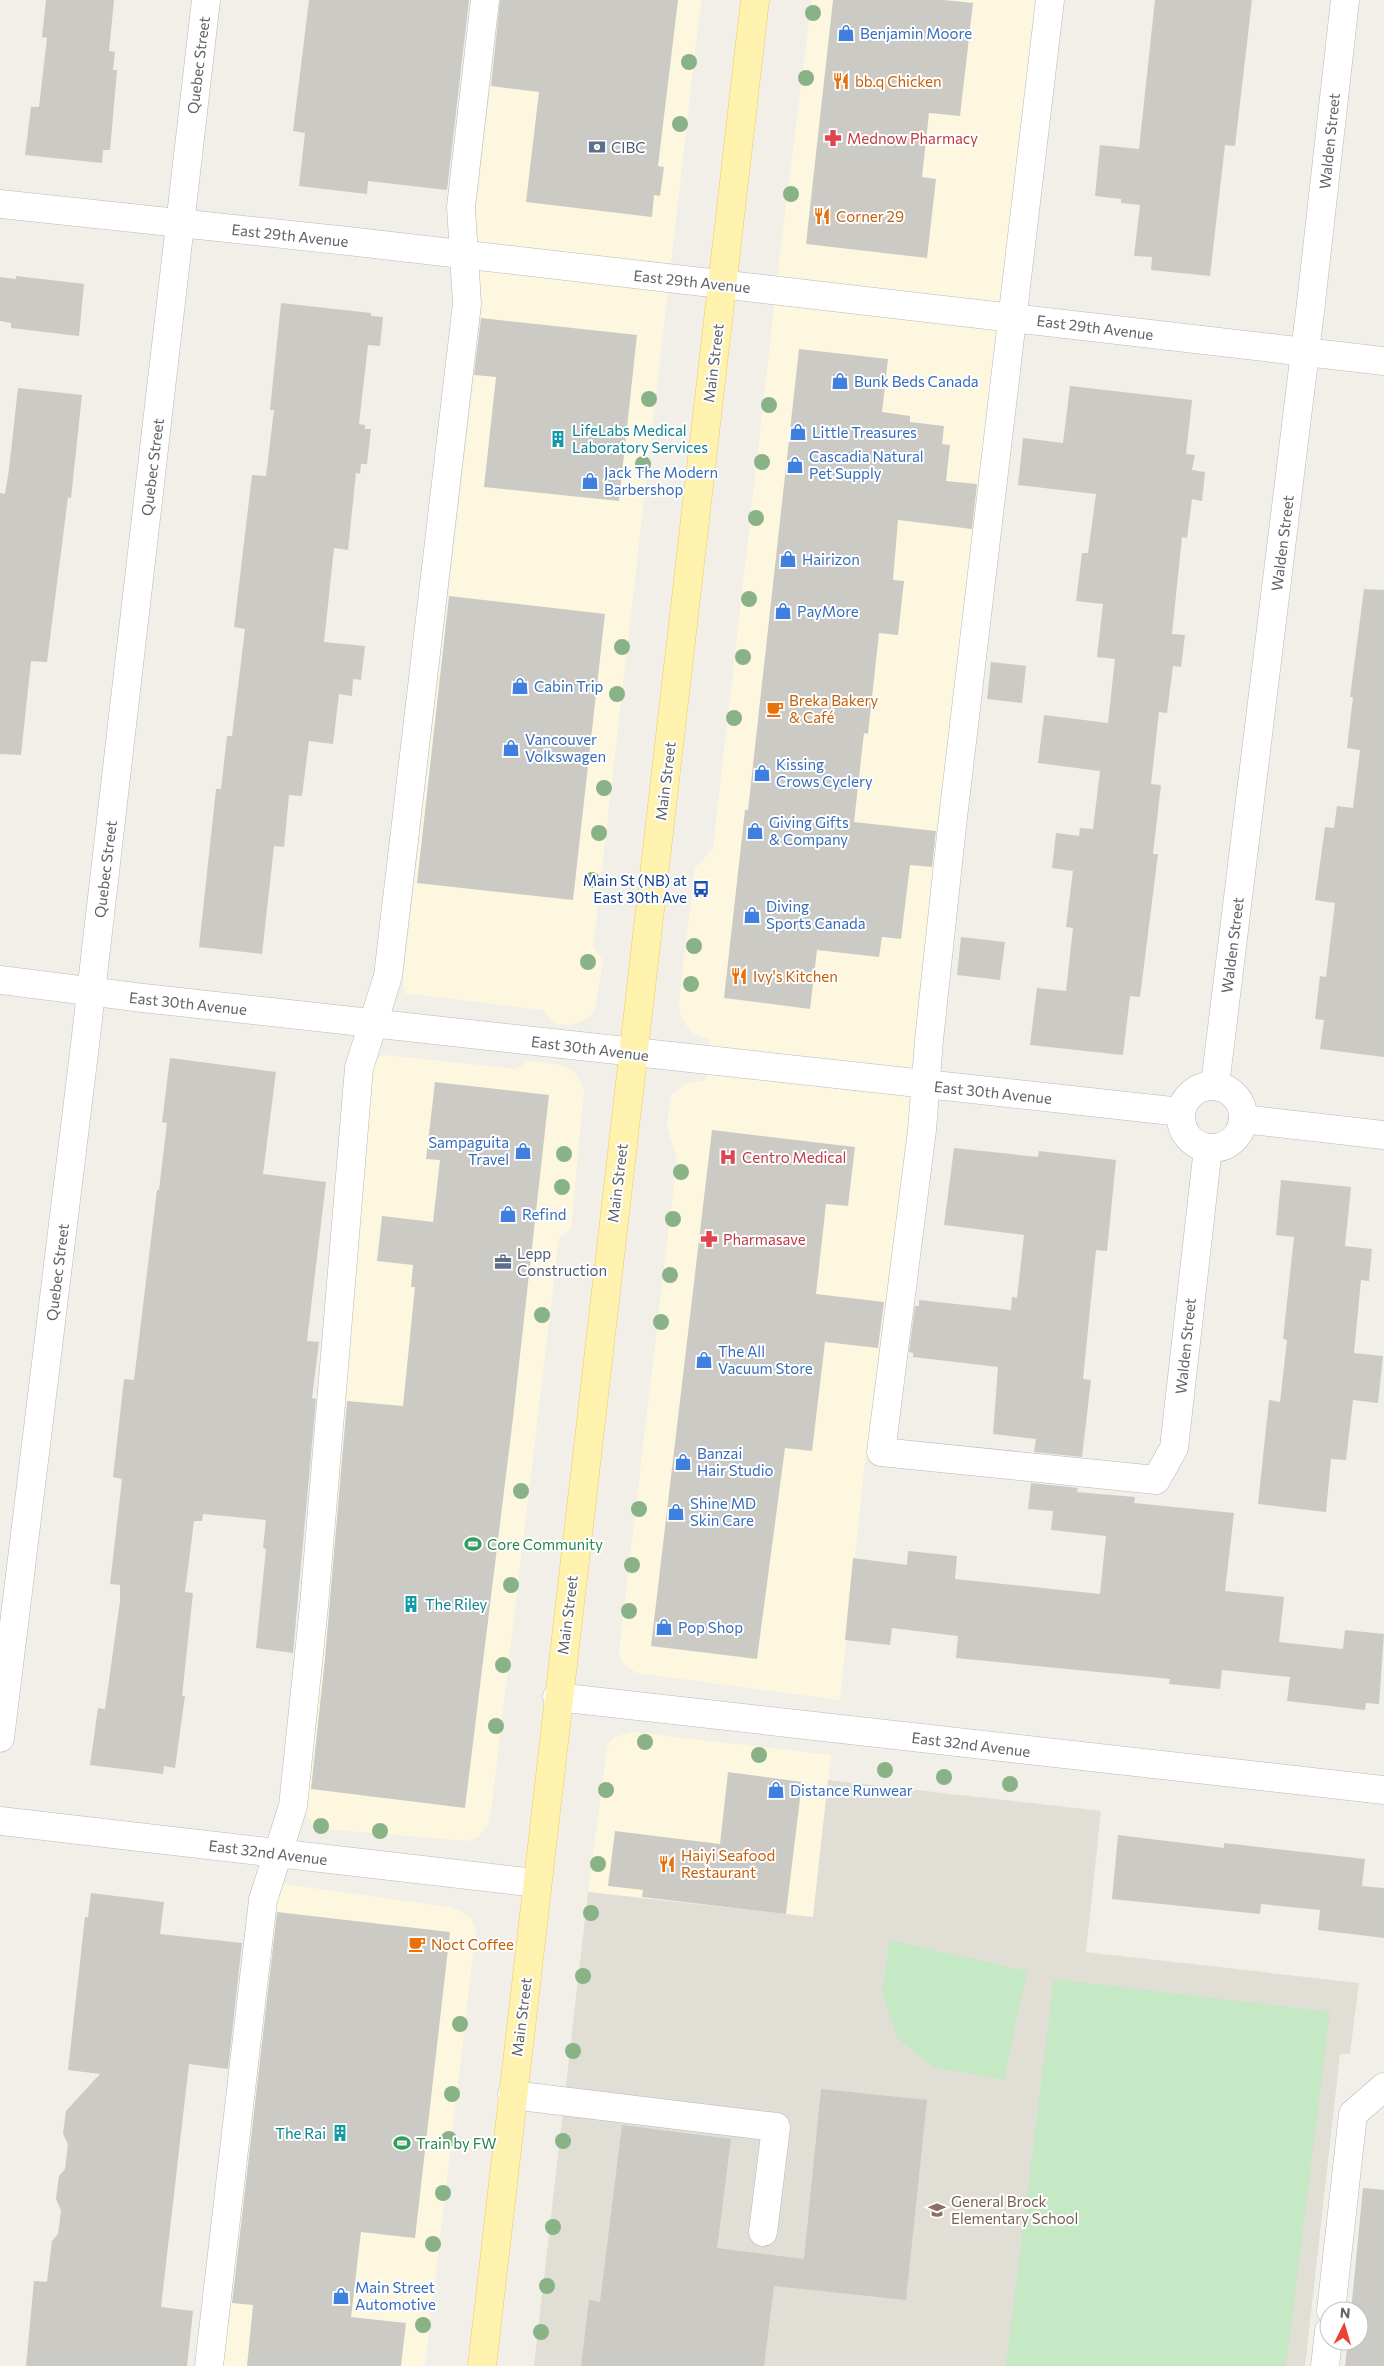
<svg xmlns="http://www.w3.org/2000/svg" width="1384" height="2366" viewBox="0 0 1384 2366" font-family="Commissioner,sans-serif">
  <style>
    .commercial { fill: #fef7e0 }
    .education { fill: #e1ded6 }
    .green { fill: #c5e8c5 }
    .building { fill: #cccac5 }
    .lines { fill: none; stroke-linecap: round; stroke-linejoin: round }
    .minor-casing { stroke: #b5b8bc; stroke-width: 29 }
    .major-casing { stroke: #f2c960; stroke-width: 29 }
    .minor { stroke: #fff; stroke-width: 28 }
    .major { stroke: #fff2af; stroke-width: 28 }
    .tree { fill: #89b387 }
    .labels { text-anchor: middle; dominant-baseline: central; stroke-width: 4; stroke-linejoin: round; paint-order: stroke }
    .shop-label { font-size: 15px; fill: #366cbe; stroke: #fff; text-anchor: start }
    .street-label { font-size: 15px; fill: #5f6368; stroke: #fff }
    .food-label { font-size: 15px; fill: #c56008; stroke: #fff; text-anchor: start }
    .health-label { font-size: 15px; fill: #be3a42; stroke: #fff; text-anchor: start }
    .service-label { font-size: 15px; fill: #4e5e75; stroke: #fff; text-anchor: start }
    .culture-label { font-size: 15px; fill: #0d838f; stroke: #fff; text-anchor: start }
    .transit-label { font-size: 15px; fill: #164399; stroke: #fff; text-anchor: end }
    .leisure-label { font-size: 15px; fill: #27864d; stroke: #fff; text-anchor: start }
    .education-label { font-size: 15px; fill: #785e54; stroke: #fff; text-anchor: start }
  </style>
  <rect width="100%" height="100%" fill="#f1efe8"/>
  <g class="commercial">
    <polygon points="500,0 701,0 593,947 603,961 595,1008 590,1017 572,1025 555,1024 543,1010 404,993 403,978 482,308 475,218"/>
    <polygon points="812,0 1043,0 886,1360 864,1469 840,1700 637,1673 629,1668 622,1661 619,1651 677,1158 667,1127 670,1101 672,1094 687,1083 706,1080 710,1040 693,1034 687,1026 681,1017 679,1001 695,868 713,849 783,229"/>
    <polygon points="384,1055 516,1069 529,1061 556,1064 572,1070 578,1076 584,1091 571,1229 559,1238 491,1811 488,1825 479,1836 468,1841 314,1828 299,1800 372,1069 376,1059"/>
    <polygon points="631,1732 831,1755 813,1917 588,1892 607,1749 610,1741 615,1737"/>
    <polygon points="283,1884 449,1907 461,1911 471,1919 476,1929 425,2366 221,2366 274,1908"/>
  </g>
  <polygon class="education" points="828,1780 1101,1811 1086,1952 1359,1983 1350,2054 1340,2054 1305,2366 534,2366 588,1892 813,1917"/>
  <g class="green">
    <polygon points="890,1940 1027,1971 1004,2080 933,2067 897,2038 882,1991"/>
    <polygon points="1054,1979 1330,2012 1286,2366 1006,2366"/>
  </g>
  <g class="building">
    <polygon points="46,0 114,0 109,51 115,52 113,70 117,70 110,150 103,150 102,163 25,155 31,107 39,107 47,38 42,37"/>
    <polygon points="309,0 469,0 447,190 368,181 367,194 299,186 305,133 293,131"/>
    <polygon points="500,0 678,0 658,166 664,167 660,196 654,195 652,217 526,202 539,92 491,86"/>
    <polygon points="833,0 944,0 973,3 960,116 929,113 922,177 936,179 927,258 806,244"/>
    <polygon points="1155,0 1252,0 1235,146 1225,145 1210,276 1151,270 1152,257 1134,256 1140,205 1121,203 1121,199 1095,196 1100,145 1139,149"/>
    <polygon points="16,276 84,284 79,336 11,328 11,323 0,321 0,277 16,279"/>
    <polygon points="281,303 371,313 371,316 383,317 380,346 368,345 359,424 365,425 365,429 371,429 367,464 361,464 360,474 356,473 348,550 334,548 324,642 365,646 361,680 353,679 352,696 339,694 333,744 309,741 302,796 289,795 284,847 274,846 262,954 199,947 216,789 221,789 227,736 232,736 245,629 234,627 252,475 266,476 274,410 270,410"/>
    <polygon points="481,318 637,335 619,501 484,487 496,377 474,375"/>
    <polygon points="799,349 888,359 882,412 910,416 910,422 944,426 942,444 950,445 946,481 977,484 972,529 898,520 893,580 904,581 898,635 879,633 868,734 864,733 854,822 936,831 932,867 910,865 901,939 882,937 879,957 817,950 810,1009 724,998 745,810 748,810"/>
    <polygon points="1070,386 1192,400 1186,454 1195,455 1192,470 1205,472 1202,501 1192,499 1187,538 1182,537 1172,634 1185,635 1181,667 1173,666 1167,713 1159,712 1151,784 1161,785 1153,854 1158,854 1140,997 1130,996 1123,1055 1030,1045 1037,988 1066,991 1073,928 1066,927 1073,871 1052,868 1056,833 1079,836 1080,828 1093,829 1100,771 1038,763 1044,715 1108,723 1115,659 1097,657 1103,604 1076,601 1082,553 1088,553 1096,494 1018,485 1023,438 1063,443"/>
    <polygon points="18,388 82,395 71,498 68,497 47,662 31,661 21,755 0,754 0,493 5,494 9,469"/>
    <polygon points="1364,589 1384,590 1384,1057 1320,1049 1324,1020 1315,1019 1320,976 1326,977 1335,903 1315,900 1325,827 1334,828 1337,806 1353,808 1360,750 1347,748 1353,697 1350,697"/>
    <polygon points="449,596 605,614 573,900 417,883"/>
    <polygon points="991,662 1026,666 1022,703 987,699"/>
    <polygon points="961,937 1005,942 1000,980 957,975"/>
    <polygon points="170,1058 276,1072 263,1174 326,1182 307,1341 319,1342 312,1398 316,1399 293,1653 256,1648 266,1549 263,1548 266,1520 203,1514 202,1521 194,1521 185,1592 193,1593 182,1696 185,1696 175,1768 164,1766 163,1774 90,1765 98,1708 105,1709 120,1601 120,1585 110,1584 122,1479 113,1477 124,1379 134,1380 157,1190 159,1190 167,1123 162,1122"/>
    <polygon points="435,1082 549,1095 513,1418 465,1808 311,1789 325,1658 347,1401 403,1406 415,1287 411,1287 413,1265 377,1261 382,1216 433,1222 440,1160 426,1159"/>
    <polygon points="712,1130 855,1147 848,1206 826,1204 816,1294 884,1302 878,1348 825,1342 812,1451 785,1448 757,1659 651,1646"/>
    <polygon points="954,1148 1038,1157 1039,1151 1116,1160 1107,1251 1096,1250 1083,1379 1091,1380 1082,1457 1034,1452 1036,1439 993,1434 998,1367 913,1357 913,1353 909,1352 915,1306 919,1306 919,1300 1011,1310 1012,1297 1017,1298 1024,1235 944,1225"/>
    <polygon points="1281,1180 1351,1187 1345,1246 1372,1249 1369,1281 1361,1280 1354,1353 1383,1356 1378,1403 1353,1400 1346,1460 1331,1459 1326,1512 1258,1504 1269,1400 1280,1402 1287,1340 1283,1339 1294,1237 1276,1235"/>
    <polygon points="1031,1483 1078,1488 1077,1492 1135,1497 1134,1503 1234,1513 1225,1591 1284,1597 1279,1642 1343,1649 1345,1630 1384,1634 1379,1704 1366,1703 1365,1710 1287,1701 1290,1677 1222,1670 1220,1689 1169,1684 1170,1679 956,1658 958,1636 892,1628 890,1645 845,1640 853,1558 907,1565 908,1551 957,1556 955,1579 1100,1594 1106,1536 1051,1530 1053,1511 1028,1509"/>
    <polygon points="728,1772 802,1782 786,1914 642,1897 643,1890 608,1886 615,1831 720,1844"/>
    <polygon points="1118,1835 1224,1848 1224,1843 1365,1859 1362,1886 1384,1888 1384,1938 1318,1930 1320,1910 1261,1904 1260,1914 1112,1899"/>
    <polygon points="91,1893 164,1902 160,1934 242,1943 228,2069 189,2064 161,2307 193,2311 187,2366 26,2366 34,2281 47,2282 52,2241 58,2234 61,2210 56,2199 59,2176 65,2169 68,2144 63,2134 66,2111 100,2074 68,2070 85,1917 88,1917"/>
    <polygon points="277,1912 450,1932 415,2238 361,2232 351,2317 406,2323 401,2366 247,2366 253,2305 232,2303"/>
    <polygon points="821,2089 927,2100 906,2300 774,2286 764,2366 581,2366 589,2300 600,2302 622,2125 731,2139 717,2248 804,2259"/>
    <polygon points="1363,2188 1384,2190 1384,2366 1345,2366 1348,2341 1359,2341 1359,2311 1351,2311"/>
  </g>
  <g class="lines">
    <g class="minor-casing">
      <g id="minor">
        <polyline points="1050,0 952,826 929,1040 922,1130 881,1452 1156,1480 1174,1448 1208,1148"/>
        <polyline points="0,204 357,242 1384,361"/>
        <polyline points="0,980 143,998 1181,1112"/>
        <polyline points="1215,1085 1311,303 1345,0"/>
        <circle cx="1212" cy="1117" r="31"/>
        <polyline points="1243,1119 1384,1135"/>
        <polyline points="557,1697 1384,1790"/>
        <polyline points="0,1738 84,1053 206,0"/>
        <polyline points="0,1821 536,1883"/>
        <polyline points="512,2095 776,2127 763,2232"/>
        <polyline points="1331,2311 1353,2114 1384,2087"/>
        <polyline points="209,2366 263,1900 293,1806 314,1606 359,1068 388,976 467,304 461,207 485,0"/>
        <polyline points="1325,2366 1329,2331"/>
      </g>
    </g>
    <g class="major-casing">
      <polyline id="major" points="482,2366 755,0"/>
    </g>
    <use href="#minor" class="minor"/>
    <use href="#major" class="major"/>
  </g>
  <g class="tree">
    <circle cx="813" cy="13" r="8"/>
    <circle cx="689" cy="62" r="8"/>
    <circle cx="806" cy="78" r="8"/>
    <circle cx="680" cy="124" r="8"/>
    <circle cx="791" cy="194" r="8"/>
    <circle cx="649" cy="399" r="8"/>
    <circle cx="769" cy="405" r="8"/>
    <circle cx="762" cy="462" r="8"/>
    <circle cx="643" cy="464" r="8"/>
    <circle cx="756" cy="518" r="8"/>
    <circle cx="749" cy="599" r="8"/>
    <circle cx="622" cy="647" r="8"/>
    <circle cx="743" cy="657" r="8"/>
    <circle cx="617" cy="694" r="8"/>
    <circle cx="734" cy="718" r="8"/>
    <circle cx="604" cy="788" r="8"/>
    <circle cx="599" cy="833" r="8"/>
    <circle cx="592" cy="880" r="8"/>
    <circle cx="694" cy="946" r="8"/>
    <circle cx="588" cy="962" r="8"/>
    <circle cx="691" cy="984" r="8"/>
    <circle cx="564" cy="1154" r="8"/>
    <circle cx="681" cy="1172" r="8"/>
    <circle cx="562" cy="1187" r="8"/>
    <circle cx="673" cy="1219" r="8"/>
    <circle cx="670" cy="1275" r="8"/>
    <circle cx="542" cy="1315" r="8"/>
    <circle cx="661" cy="1322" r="8"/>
    <circle cx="521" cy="1491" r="8"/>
    <circle cx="639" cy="1509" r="8"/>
    <circle cx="632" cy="1565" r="8"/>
    <circle cx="511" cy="1585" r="8"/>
    <circle cx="629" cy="1611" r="8"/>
    <circle cx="503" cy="1665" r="8"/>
    <circle cx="496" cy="1726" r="8"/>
    <circle cx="645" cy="1742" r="8"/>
    <circle cx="759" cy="1755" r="8"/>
    <circle cx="885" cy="1770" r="8"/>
    <circle cx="944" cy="1777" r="8"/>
    <circle cx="1010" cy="1784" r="8"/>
    <circle cx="606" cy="1790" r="8"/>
    <circle cx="321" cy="1826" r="8"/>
    <circle cx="380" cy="1831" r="8"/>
    <circle cx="598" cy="1864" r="8"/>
    <circle cx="591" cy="1913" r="8"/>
    <circle cx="583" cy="1976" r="8"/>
    <circle cx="460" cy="2024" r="8"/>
    <circle cx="573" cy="2051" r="8"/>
    <circle cx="452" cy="2094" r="8"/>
    <circle cx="449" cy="2139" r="8"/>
    <circle cx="563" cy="2141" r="8"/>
    <circle cx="443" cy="2193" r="8"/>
    <circle cx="553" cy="2227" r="8"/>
    <circle cx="433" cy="2244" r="8"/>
    <circle cx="547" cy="2286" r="8"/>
    <circle cx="423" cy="2325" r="8"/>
    <circle cx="541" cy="2332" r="8"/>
  </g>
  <defs>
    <g id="shop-bare" transform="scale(1.35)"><path d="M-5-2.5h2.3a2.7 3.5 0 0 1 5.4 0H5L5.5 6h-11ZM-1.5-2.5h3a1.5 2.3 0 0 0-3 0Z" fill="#3f7fe0" stroke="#fff" stroke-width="2.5" paint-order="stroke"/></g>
    <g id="restaurant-bare" transform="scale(1.35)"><path d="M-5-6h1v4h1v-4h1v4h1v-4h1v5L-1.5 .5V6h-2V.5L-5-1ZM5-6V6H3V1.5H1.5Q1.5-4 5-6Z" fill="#e8710a" stroke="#fff" stroke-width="2.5" paint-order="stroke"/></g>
    <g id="pharmacy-bare" transform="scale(1.35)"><path d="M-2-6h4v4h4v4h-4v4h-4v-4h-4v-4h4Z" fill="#e0444e" stroke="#fff" stroke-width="2.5" paint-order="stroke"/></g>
    <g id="bank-bare" transform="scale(1.35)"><path d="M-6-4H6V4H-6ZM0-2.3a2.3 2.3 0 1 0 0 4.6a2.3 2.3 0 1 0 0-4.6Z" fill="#5c6f8a" stroke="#fff" stroke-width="2.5" paint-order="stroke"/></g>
    <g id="building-bare" transform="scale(1.35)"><path d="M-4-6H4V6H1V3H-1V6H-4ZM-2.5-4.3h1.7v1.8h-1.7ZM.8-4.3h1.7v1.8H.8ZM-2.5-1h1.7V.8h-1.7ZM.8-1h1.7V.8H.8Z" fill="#0f9aa8" stroke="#fff" stroke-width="2.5" paint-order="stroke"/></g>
    <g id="cafe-bare" transform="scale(1.35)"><path d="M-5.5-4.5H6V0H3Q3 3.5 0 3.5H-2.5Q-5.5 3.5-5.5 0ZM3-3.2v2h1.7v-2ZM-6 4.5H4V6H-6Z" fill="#e8710a" stroke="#fff" stroke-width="2.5" paint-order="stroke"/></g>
    <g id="bus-bare" transform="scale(1.35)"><path d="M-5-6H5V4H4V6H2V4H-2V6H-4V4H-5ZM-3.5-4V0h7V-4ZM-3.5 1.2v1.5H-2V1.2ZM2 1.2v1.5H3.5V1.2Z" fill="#1a4fb4" stroke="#fff" stroke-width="2.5" paint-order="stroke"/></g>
    <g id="hospital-bare" transform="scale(1.35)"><path d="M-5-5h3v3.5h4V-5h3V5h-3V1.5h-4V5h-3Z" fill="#e0444e" stroke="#fff" stroke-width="2.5" paint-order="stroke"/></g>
    <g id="office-bare" transform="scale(1.35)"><path d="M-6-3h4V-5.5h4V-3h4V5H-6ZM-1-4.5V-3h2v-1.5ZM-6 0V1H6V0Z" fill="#5c6f8a" stroke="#fff" stroke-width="2.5" paint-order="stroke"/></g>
    <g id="stadium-bare" transform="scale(1.35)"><path d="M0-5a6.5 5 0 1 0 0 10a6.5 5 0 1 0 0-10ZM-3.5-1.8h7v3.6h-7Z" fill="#2e9e5b" stroke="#fff" stroke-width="2.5" paint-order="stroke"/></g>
    <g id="school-bare" transform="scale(1.35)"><path d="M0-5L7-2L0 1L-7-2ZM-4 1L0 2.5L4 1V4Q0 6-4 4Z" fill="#8d6e63" stroke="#fff" stroke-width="2.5" paint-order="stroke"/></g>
  </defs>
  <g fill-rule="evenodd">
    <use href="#shop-bare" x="846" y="33"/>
    <use href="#restaurant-bare" x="841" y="81"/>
    <use href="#pharmacy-bare" x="833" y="138"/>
    <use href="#bank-bare" x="597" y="147"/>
    <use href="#restaurant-bare" x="822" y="216"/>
    <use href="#shop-bare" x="840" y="381"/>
    <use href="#shop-bare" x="798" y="432"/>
    <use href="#building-bare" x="558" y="439"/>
    <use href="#shop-bare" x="795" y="465"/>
    <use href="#shop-bare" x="590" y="481"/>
    <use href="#shop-bare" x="788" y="559"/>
    <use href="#shop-bare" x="783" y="611"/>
    <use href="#shop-bare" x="520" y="686"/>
    <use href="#cafe-bare" x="775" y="709"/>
    <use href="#shop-bare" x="511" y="748"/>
    <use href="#shop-bare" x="762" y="773"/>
    <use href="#shop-bare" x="755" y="831"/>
    <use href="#bus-bare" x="701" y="889"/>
    <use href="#shop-bare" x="752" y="915"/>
    <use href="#restaurant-bare" x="739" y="976"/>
    <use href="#shop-bare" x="523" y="1151"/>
    <use href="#hospital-bare" x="728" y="1157"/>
    <use href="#shop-bare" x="508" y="1214"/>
    <use href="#pharmacy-bare" x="709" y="1239"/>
    <use href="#office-bare" x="503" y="1262"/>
    <use href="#shop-bare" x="704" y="1360"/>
    <use href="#shop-bare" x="683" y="1462"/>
    <use href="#shop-bare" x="676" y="1512"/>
    <use href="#stadium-bare" x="473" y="1544"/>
    <use href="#building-bare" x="411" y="1604"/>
    <use href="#shop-bare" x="664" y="1627"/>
    <use href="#shop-bare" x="776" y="1790"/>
    <use href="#restaurant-bare" x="667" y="1864"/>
    <use href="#cafe-bare" x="417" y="1944"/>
    <use href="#building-bare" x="340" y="2133"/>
    <use href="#stadium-bare" x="402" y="2143"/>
    <use href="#school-bare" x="937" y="2210"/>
    <use href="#shop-bare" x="341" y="2296"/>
  </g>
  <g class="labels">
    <g class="shop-label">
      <text x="860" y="33">Benjamin Moore</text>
      <text x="854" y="381">Bunk Beds Canada</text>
      <text x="812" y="432">Little Treasures</text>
      <text x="809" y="456">Cascadia Natural<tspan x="809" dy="17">Pet Supply</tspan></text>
      <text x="604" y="472">Jack The Modern<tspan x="604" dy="17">Barbershop</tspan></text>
      <text x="802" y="559">Hairizon</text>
      <text x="797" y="611">PayMore</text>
      <text x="534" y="686">Cabin Trip</text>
      <text x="525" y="739">Vancouver<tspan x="525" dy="17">Volkswagen</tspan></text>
      <text x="776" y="764">Kissing<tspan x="776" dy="17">Crows Cyclery</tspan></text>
      <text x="769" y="822">Giving Gifts<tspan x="769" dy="17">&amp; Company</tspan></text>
      <text x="766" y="906">Diving<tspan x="766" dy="17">Sports Canada</tspan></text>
      <text x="509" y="1142" text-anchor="end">Sampaguita<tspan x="509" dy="17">Travel</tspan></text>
      <text x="522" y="1214">Refind</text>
      <text x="718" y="1351">The All<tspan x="718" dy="17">Vacuum Store</tspan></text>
      <text x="697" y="1453">Banzai<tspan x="697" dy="17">Hair Studio</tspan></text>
      <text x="690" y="1503">Shine MD<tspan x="690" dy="17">Skin Care</tspan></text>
      <text x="678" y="1627">Pop Shop</text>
      <text x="790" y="1790">Distance Runwear</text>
      <text x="355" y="2287">Main Street<tspan x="355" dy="17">Automotive</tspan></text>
    </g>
    <g class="street-label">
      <text transform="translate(198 65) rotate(-83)">Quebec Street</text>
      <text transform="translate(1329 141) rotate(-84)">Walden Street</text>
      <text transform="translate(290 235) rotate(6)">East 29th Avenue</text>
      <text transform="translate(692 281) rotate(6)">East 29th Avenue</text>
      <text transform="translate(1095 327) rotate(7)">East 29th Avenue</text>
      <text transform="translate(713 363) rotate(-83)">Main Street</text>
      <text transform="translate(152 467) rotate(-83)">Quebec Street</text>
      <text transform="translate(1282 543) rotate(-83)">Walden Street</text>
      <text transform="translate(665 781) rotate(-83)">Main Street</text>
      <text transform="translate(105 869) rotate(-83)">Quebec Street</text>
      <text transform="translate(1232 945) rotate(-83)">Walden Street</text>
      <text transform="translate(188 1003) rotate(6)">East 30th Avenue</text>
      <text transform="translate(590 1048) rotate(7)">East 30th Avenue</text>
      <text transform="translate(993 1092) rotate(6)">East 30th Avenue</text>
      <text transform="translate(617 1183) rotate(-83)">Main Street</text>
      <text transform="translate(57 1272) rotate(-83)">Quebec Street</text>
      <text transform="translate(1185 1346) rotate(-84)">Walden Street</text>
      <text transform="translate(567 1615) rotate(-83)">Main Street</text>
      <text transform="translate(971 1744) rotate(7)">East 32nd Avenue</text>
      <text transform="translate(268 1852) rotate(7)">East 32nd Avenue</text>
      <text transform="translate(521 2017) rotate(-83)">Main Street</text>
    </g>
    <g class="food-label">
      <text x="855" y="81">bb.q Chicken</text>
      <text x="836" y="216">Corner 29</text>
      <text x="789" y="700">Breka Bakery<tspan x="789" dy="17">&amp; Café</tspan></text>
      <text x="753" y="976">Ivy's Kitchen</text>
      <text x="681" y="1855">Haiyi Seafood<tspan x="681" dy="17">Restaurant</tspan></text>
      <text x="431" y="1944">Noct Coffee</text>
    </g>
    <g class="health-label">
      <text x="847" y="138">Mednow Pharmacy</text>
      <text x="742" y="1157">Centro Medical</text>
      <text x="723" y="1239">Pharmasave</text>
    </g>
    <g class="service-label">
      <text x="611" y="147">CIBC</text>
      <text x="517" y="1253">Lepp<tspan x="517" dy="17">Construction</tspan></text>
    </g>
    <g class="culture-label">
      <text x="572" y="430">LifeLabs Medical<tspan x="572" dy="17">Laboratory Services</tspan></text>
      <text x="425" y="1604">The Riley</text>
      <text x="326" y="2133" text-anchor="end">The Rai</text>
    </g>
    <g class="transit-label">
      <text x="687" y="880">Main St (NB) at<tspan x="687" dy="17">East 30th Ave</tspan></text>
    </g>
    <g class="leisure-label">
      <text x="487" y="1544">Core Community</text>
      <text x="416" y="2143">Train by FW</text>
    </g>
    <g class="education-label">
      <text x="951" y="2201">General Brock<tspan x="951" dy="17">Elementary School</tspan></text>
    </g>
  </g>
  <g transform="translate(1344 2326) rotate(5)"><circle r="24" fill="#ffffff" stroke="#bfc1c3"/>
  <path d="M0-4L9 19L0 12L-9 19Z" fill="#ea4335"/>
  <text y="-8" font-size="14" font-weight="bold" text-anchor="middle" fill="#5f6368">N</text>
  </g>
</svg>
